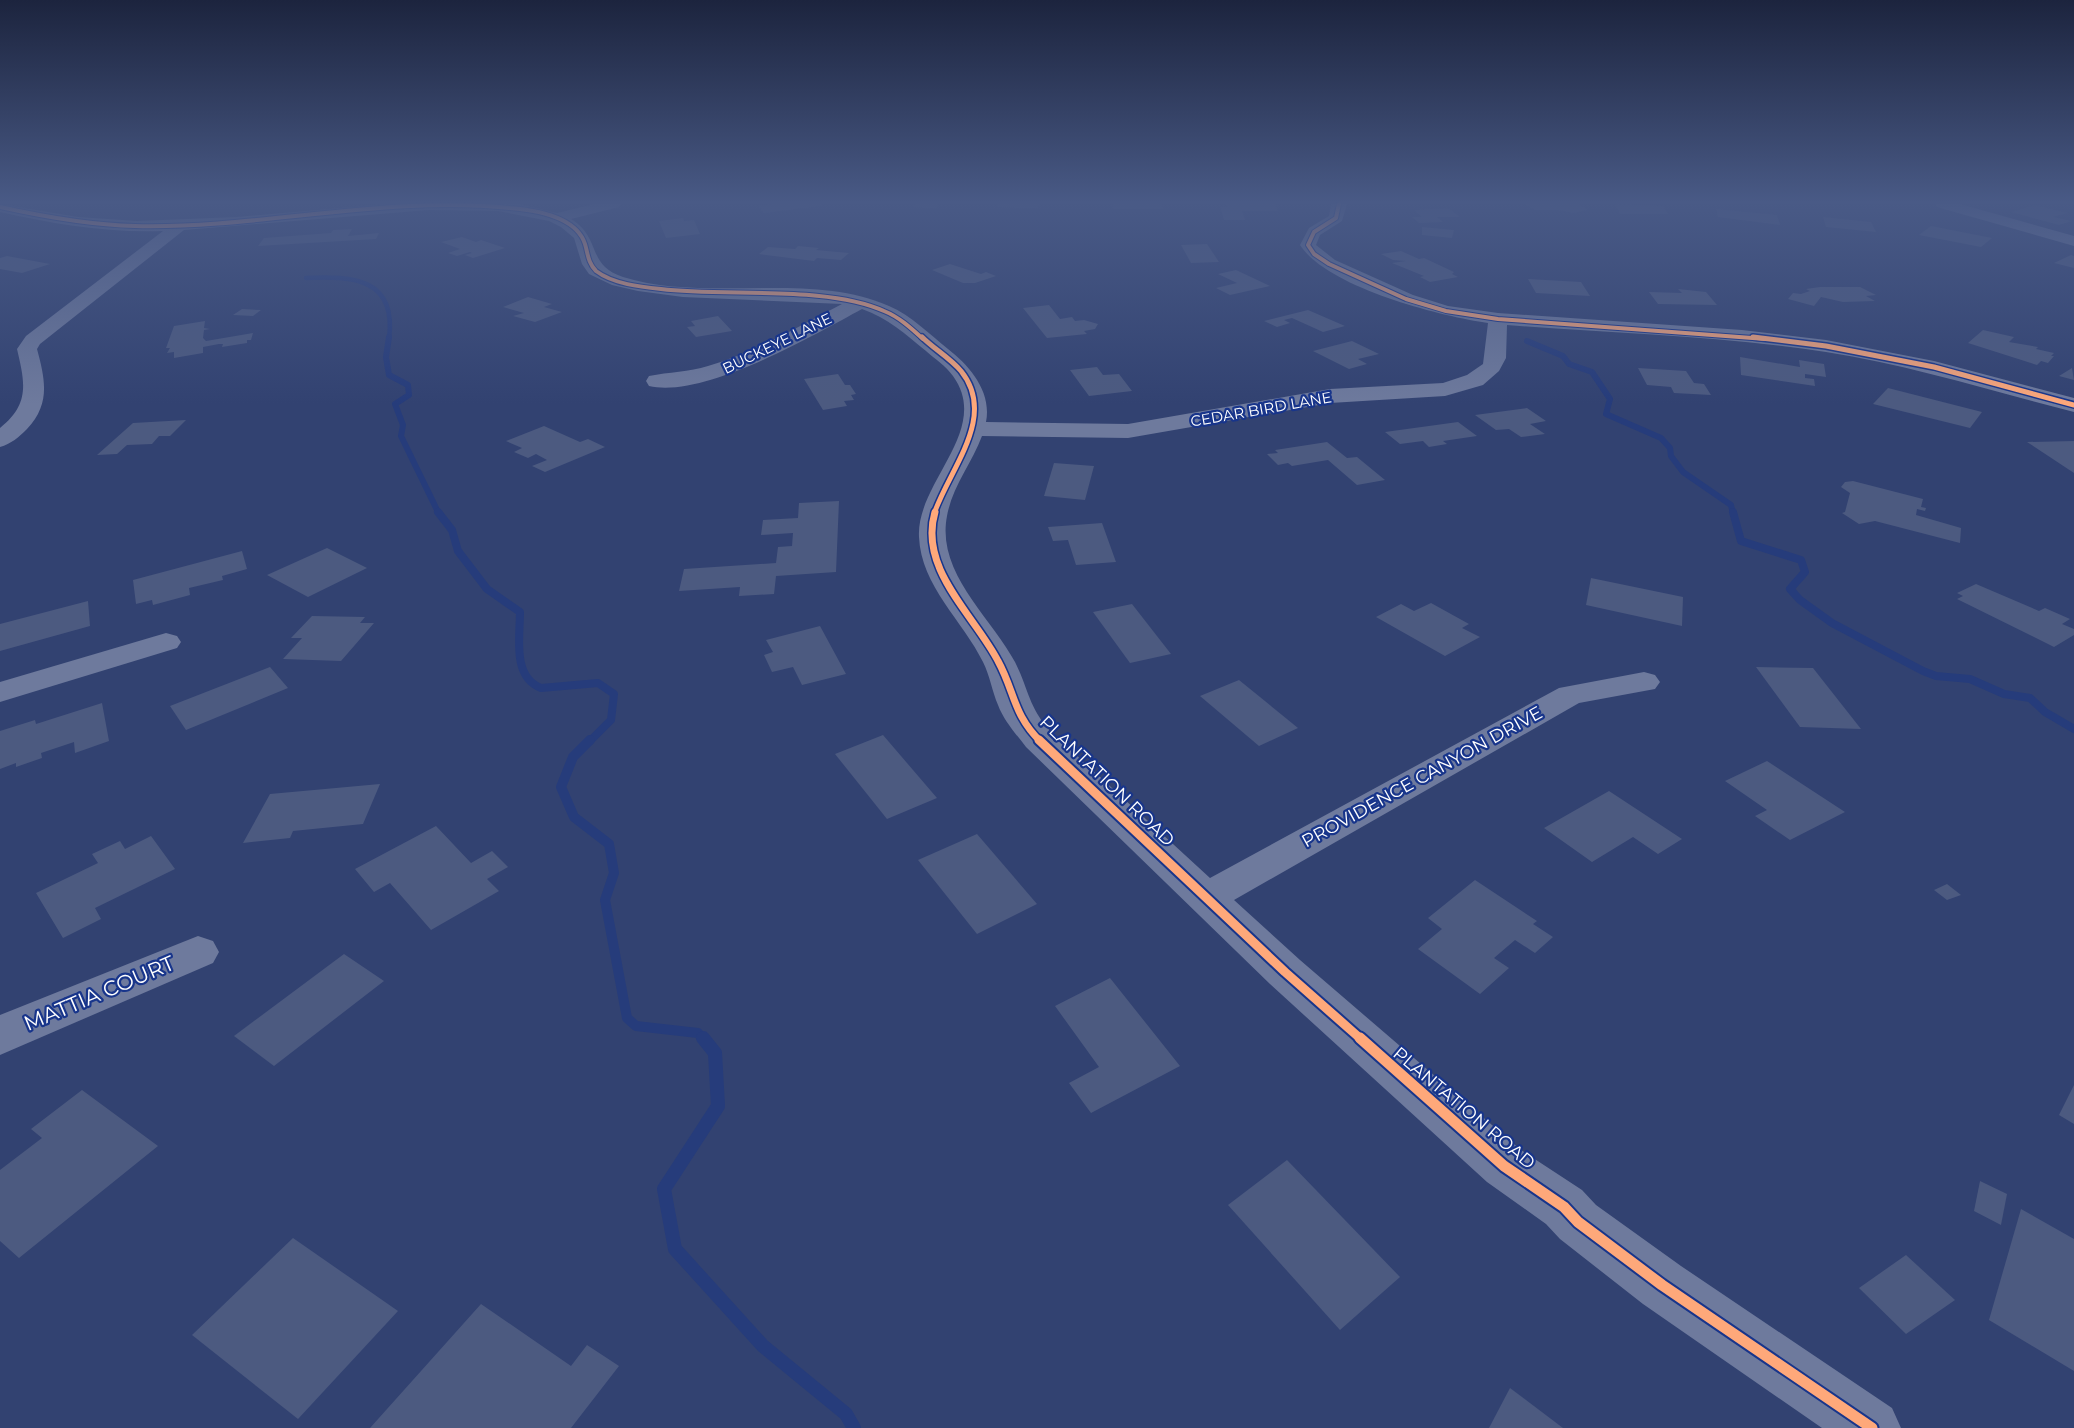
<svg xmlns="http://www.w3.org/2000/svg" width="2074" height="1428" viewBox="0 0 2074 1428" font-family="Montserrat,sans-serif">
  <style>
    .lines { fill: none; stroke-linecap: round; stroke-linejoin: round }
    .stream-far4 { stroke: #263c7b; stroke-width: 4.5 }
    .stream-far3 { stroke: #263c7b; stroke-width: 6 }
    .stream-far2 { stroke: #263c7b; stroke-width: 8 }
    .stream-far1 { stroke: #263c7b; stroke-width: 10 }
    .stream { stroke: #263c7b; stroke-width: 14 }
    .building { fill: #4c5a80 }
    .minor { fill: #6e7a9d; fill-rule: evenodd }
    .cycleway-far4-casing { stroke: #18358b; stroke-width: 6 }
    .cycleway-far3-casing { stroke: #18358b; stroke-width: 8 }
    .cycleway-far2-casing { stroke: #18358b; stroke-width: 10 }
    .cycleway-far1-casing { stroke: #18358b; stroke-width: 13 }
    .cycleway-casing { stroke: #18358b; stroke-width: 15 }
    .cycleway-far4 { stroke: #fea87a; stroke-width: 4 }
    .cycleway-far3 { stroke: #fea87a; stroke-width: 5 }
    .cycleway-far2 { stroke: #fea87a; stroke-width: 7 }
    .cycleway-far1 { stroke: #fea87a; stroke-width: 9 }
    .cycleway { stroke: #fea87a; stroke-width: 11 }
    .labels { text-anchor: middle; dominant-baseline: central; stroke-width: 4.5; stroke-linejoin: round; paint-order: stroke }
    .far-street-label { font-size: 15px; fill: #fff; stroke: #18358b }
    .street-label { font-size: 18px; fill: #fff; stroke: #18358b }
    .near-street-label { font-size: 21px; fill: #fff; stroke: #18358b }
  </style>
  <rect width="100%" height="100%" fill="#324271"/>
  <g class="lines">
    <path class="stream-far4" d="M306 278C353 276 397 278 389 339"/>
    <g class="stream-far3">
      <polyline points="389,337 386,357 389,375 408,385 409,395 395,404 403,425 401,436 439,514"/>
      <polyline points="1527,341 1563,356 1569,364 1592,372 1610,399 1606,414 1661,438 1670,448 1671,456 1683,472 1731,505 1733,514"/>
    </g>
    <g class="stream-far2">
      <path d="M438 512 452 530 458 551 487 589 520 612C520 637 512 677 541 688L598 683 614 694 611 720 589 742"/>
      <polyline points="1733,512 1741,541 1801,560 1805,572 1790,589 1800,600 1832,623 1923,671 1936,676 1970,679 2004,694 2030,698 2045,712 2074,729"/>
    </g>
    <polyline class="stream-far1" points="590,740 573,757 561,787 574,817 609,844 614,873 605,900 627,1018 636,1026 698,1033 704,1040"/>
    <polyline class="stream" points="703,1038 715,1053 718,1106 664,1189 675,1249 763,1346 846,1414 854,1428"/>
  </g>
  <g class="building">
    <polygon points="772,204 821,204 821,206 764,213 758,206"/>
    <polygon points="915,204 939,204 937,208 914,207"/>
    <polygon points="998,204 1039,204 1038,208 997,207"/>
    <polygon points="1113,204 1162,204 1163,209 1113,209"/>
    <polygon points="1226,204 1275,204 1278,211 1242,211 1245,220 1224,220 1220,207 1227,207"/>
    <polygon points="1526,204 1579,204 1588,210 1573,213 1558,210 1534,210"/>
    <polygon points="1615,204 1663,206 1668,214 1620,214"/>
    <polygon points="2035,205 2067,213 2053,217 2072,221 2059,225 2011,212"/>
    <polygon points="1448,208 1460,217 1437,217 1443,222 1419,223 1412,217 1422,217 1414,210"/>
    <polygon points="1716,209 1777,215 1780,225 1718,217"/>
    <polygon points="1823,217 1871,222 1876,232 1826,227"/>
    <polygon points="683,218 684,221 694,220 700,234 666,238 659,221"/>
    <polygon points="1931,226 1992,238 1981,247 1919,235"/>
    <polygon points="1422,227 1454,230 1452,238 1422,235"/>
    <polygon points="352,229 348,236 379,233 376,239 258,246 264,238 331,233 333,230"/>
    <polygon points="462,237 476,242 481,240 505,248 473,258 465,255 472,253 470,252 457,256 448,253 460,249 441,242"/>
    <polygon points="1207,244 1219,262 1191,263 1181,245"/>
    <polygon points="798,246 819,248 816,250 849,253 841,260 817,258 814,261 759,254 768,247 795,249"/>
    <polygon points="1401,251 1419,259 1424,258 1454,272 1452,274 1458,277 1430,282 1420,277 1424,276 1392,263 1406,261 1393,260 1381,254"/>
    <polygon points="2071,255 2074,256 2074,268 2054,263"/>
    <polygon points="7,256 50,264 22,273 0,269 0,258"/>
    <polygon points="950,264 981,274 986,272 996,276 975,283 963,283 932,270"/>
    <polygon points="1236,270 1270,286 1230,295 1216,288 1237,283 1218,274"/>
    <polygon points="1528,279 1581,282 1590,296 1536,293"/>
    <polygon points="1820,287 1860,287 1876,295 1866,296 1875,301 1843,302 1821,297 1814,306 1788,299 1793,293 1801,294 1810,291 1806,289"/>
    <polygon points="1678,289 1706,292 1717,305 1658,304 1649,292 1682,293"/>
    <polygon points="528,297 552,304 544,307 562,312 535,322 513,316 524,313 503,307"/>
    <polygon points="1049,305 1060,319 1072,317 1075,321 1084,320 1098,324 1095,329 1084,331 1087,334 1047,338 1023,308"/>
    <polygon points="242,309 261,310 253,316 233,315"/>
    <polygon points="1308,310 1345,326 1323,332 1292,318 1284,320 1290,323 1277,327 1264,321"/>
    <polygon points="718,316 732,331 696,337 687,327 695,326 691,321"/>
    <polygon points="205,321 204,328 210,329 204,330 203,338 206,341 253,333 251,340 247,340 247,343 222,347 223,344 219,344 203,347 203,353 174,358 174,352 167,353 170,348 166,348 174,326"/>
    <polygon points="1983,330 2014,337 2009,342 2038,347 2036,349 2054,353 2051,356 2054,356 2048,363 2041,361 2037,365 1968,343"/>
    <polygon points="1352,341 1379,354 1358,359 1367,364 1349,369 1313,351"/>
    <polygon points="1740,357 1800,367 1799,360 1824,364 1826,377 1805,374 1805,378 1814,379 1815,386 1741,375"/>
    <polygon points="1097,367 1103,375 1119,374 1132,391 1089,396 1070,370"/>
    <polygon points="1638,368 1686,371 1694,383 1704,384 1711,395 1674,393 1671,387 1647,385"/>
    <polygon points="2072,368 2074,380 2059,376"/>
    <polygon points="838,374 845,385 850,385 856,394 851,395 854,400 844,401 847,406 823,410 804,379"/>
    <polygon points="1888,388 1982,412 1970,428 1873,404"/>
    <polygon points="1527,408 1546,421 1530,424 1545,434 1521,437 1509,429 1496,430 1475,415"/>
    <polygon points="186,420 170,436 159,436 152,444 127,445 117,454 97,455 133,423"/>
    <polygon points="1458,422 1477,436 1443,441 1447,444 1429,447 1423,441 1400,444 1385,432"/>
    <polygon points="544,426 580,442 588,439 605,447 545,472 532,466 547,460 536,454 528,458 514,452 522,448 506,441"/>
    <polygon points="2074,441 2074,473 2027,442"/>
    <polygon points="1327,442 1347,458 1357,457 1385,480 1357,485 1328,460 1292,466 1288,463 1278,465 1267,454 1278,453 1275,450"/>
    <polygon points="1054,463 1094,466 1085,500 1044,496"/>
    <polygon points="1853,481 1923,499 1921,507 1926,508 1925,511 1917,509 1916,515 1961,528 1960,543 1875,521 1859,524 1842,513 1845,512 1850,493 1841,487 1845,482"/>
    <polygon points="839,501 836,572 776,576 774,594 739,596 740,587 679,591 684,569 776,563 778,547 792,546 793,533 761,535 763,520 798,518 799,503"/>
    <polygon points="1102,523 1116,562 1076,565 1068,540 1053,541 1048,527"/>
    <polygon points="327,548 367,568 308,597 267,575"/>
    <polygon points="242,551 247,569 222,576 223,580 189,588 190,595 153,605 152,600 136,604 133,580"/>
    <polygon points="1591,578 1683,597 1682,626 1586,605"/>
    <polygon points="1976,584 2039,611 2045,608 2070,619 2062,624 2074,629 2074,635 2054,647 1957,599 1963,596 1957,593"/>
    <polygon points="88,601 90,626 0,651 0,624"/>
    <polygon points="1431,603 1469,624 1462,628 1480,637 1445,656 1376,617 1401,604 1414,611"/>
    <polygon points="1132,604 1171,654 1130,663 1093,612"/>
    <polygon points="312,616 365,617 360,623 374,623 341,661 283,659 302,638 291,638"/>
    <polygon points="820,626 846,674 802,685 793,667 772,672 764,655 773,652 766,640"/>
    <polygon points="270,667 288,688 186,730 170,706"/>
    <polygon points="1756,667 1813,668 1861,729 1800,727"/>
    <polygon points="1239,680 1298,728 1259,746 1200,696"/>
    <polygon points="102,703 109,741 75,753 74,742 41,753 42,758 16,767 16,763 0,769 0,731 35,720 36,724"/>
    <polygon points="883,735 937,798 887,819 835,754"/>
    <polygon points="1767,761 1845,812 1790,840 1755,816 1767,810 1725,781"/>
    <polygon points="380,784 363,824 293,831 290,838 243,843 270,794"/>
    <polygon points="1609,791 1682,839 1658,854 1633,837 1592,862 1544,828"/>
    <polygon points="436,826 471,863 492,851 508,867 487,879 499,891 431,930 390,883 374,892 355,869"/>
    <polygon points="977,834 1037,904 977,934 918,860"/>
    <polygon points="151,836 175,869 95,908 101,919 63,938 36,893 98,863 92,854 120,841 125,849"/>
    <polygon points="1475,880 1537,921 1533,924 1553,937 1535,953 1515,940 1494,958 1509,968 1480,994 1418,949 1442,929 1428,918"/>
    <polygon points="1947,884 1961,895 1947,900 1934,890"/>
    <polygon points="344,954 384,981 274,1066 234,1036"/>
    <polygon points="1110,978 1180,1066 1091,1113 1069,1083 1099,1067 1055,1006"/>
    <polygon points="2074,1085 2074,1124 2059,1115"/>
    <polygon points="82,1090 158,1146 19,1258 0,1241 0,1170 42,1138 31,1129"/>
    <polygon points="1287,1160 1400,1277 1340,1330 1228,1205"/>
    <polygon points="1980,1181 2007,1194 2001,1225 1974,1211"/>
    <polygon points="2021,1209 2074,1239 2074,1371 1989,1320"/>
    <polygon points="293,1238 398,1311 298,1419 192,1335"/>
    <polygon points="1906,1255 1955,1300 1906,1334 1859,1288"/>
    <polygon points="481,1304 571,1366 587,1345 619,1366 571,1428 370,1428"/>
    <polygon points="1510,1388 1563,1428 1489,1428"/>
  </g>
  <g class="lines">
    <g class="minor">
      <path d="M0 204 78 217 137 221 237 217 386 204H519L557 213 594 204H621L619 207 571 219C602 238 586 265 623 277 706 303 810 271 889 306 912 316 929 334 948 349 970 366 992 392 986 422L1128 424 1330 389 1443 383 1467 375 1483 364 1488 323C1439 316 1327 287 1300 245L1309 228 1329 216 1331 204H1347L1342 221 1320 235 1316 245 1335 260 1413 295 1448 306 1498 313 1742 330 1826 340 1934 361 2074 398V412C1991 391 1910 365 1826 352 1721 336 1613 333 1507 325L1506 358 1499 371 1483 385 1445 396 1330 403 1128 438 982 436C972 463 952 487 947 516 936 573 991 617 1015 662 1029 690 1028 706 1050 731L1210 878 1559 688 1644 672 1655 675 1660 682 1655 689 1579 703 1234 900 1300 960 1521 1150 1582 1190 1596 1205 1681 1266 1892 1408 1901 1428H1822L1643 1304 1560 1239 1546 1224 1487 1182 1270 984 1026 747C1016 734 1004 721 998 705 992 691 990 676 983 662 963 621 921 586 919 537 916 482 992 430 953 376 946 366 935 359 926 351 905 334 888 318 862 309 814 335 704 399 649 386L646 381 649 376C669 372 689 372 708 366 755 352 798 327 842 304L683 297 638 291 612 285 589 274 582 264 574 238 561 227 549 221 498 211 429 210 184 230 40 344 37 349C45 379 51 404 27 429 19 437 11 444 0 447V428C30 404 25 383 17 349L26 336 163 231C107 233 54 224 0 212Z"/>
      <polygon points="1935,204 1960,204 2074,236 2074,246 1937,207"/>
      <polygon points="166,633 177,636 181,642 177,648 0,702 0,682"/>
      <polygon points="198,936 213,941 219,952 213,963 0,1055 0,1015"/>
    </g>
    <g class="cycleway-far4-casing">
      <g id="cycleway-far4">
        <polyline points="1339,204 1336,218 1314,232 1308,245 1314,254 1329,264 1406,299 1446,311 1498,319 1766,339"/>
        <path d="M0 207C45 217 89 225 135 226 260 229 385 195 510 208 535 210 576 216 585 244 588 254 588 263 596 271 613 284 641 287 661 289 726 297 827 285 884 311 899 317 911 328 923 339"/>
      </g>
    </g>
    <g class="cycleway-far3-casing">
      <g id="cycleway-far3">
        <path d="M922 337C934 349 950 358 961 371 998 417 949 469 934 514"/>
        <polyline points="1753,337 1826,346 1934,367 2074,405"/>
      </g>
    </g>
    <g class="cycleway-far2-casing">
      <path id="cycleway-far2" d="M935 512C918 569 975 616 998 661 1015 692 1013 715 1041 742"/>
    </g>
    <g class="cycleway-far1-casing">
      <polyline id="cycleway-far1" points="1039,740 1285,972 1362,1040"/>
    </g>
    <g class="cycleway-casing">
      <polyline id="cycleway" points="1360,1038 1504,1166 1564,1207 1578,1222 1662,1285 1872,1428"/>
    </g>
    <use href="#cycleway-far4" class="cycleway-far4"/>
    <use href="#cycleway-far3" class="cycleway-far3"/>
    <use href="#cycleway-far2" class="cycleway-far2"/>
    <use href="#cycleway-far1" class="cycleway-far1"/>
    <use href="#cycleway" class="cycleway"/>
  </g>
  <linearGradient id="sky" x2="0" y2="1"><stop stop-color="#1c243e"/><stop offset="0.5" stop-color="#495a86"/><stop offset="1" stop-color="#495a86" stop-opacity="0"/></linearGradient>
  <rect width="2074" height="404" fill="url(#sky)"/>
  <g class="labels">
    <g class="far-street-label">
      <text transform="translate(777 343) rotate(-26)">BUCKEYE LANE</text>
      <text transform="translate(1261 409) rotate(-10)">CEDAR BIRD LANE</text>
    </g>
    <g class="street-label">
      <text transform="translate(1422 777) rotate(-29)">PROVIDENCE CANYON DRIVE</text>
      <text transform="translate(1107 781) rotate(44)">PLANTATION ROAD</text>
      <text transform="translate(1464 1108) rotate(40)">PLANTATION ROAD</text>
    </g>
    <g class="near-street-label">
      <text transform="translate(99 993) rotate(-23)">MATTIA COURT</text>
    </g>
  </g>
</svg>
